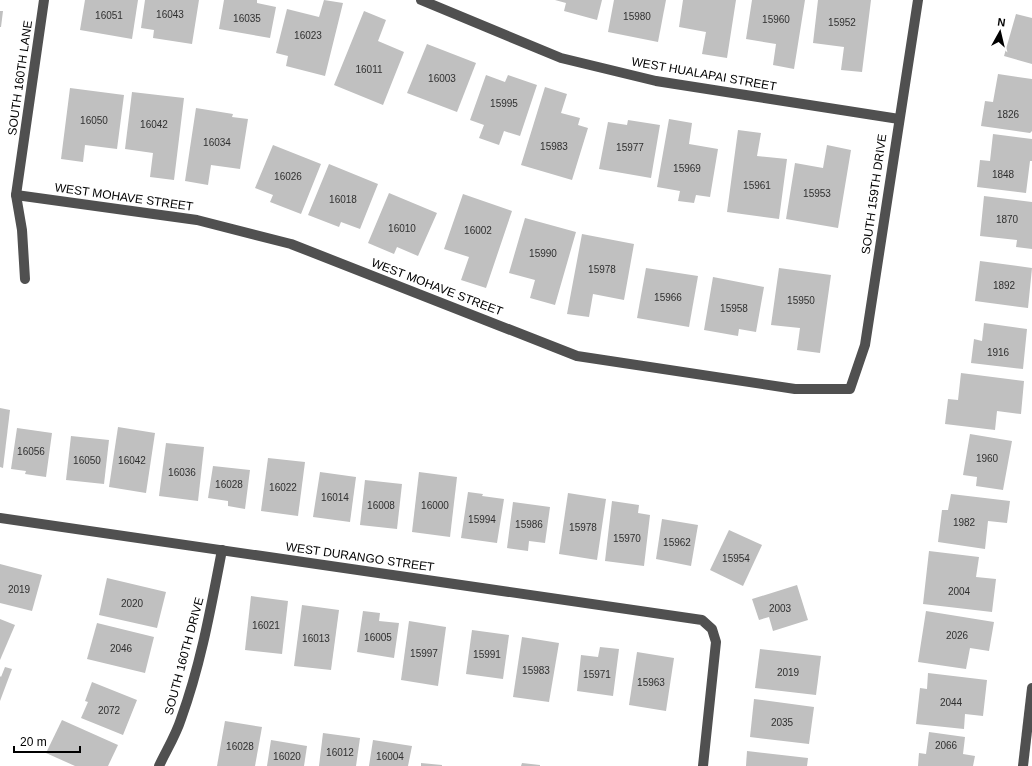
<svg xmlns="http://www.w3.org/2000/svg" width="1032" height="766" viewBox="0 0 1032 766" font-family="Helvetica,sans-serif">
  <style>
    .building { fill: #c0c0c0 }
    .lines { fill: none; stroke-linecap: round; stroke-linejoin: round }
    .minor { stroke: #505050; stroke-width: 10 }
    .labels { text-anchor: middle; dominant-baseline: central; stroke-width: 3.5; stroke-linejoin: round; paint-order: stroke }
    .number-label { font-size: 10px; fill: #303030 }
    .street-label { font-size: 12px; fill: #000; stroke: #fff }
  </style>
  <rect width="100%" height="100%" fill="#fff"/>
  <g class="building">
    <polygon points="85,0 138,0 132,39 80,30"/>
    <polygon points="145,0 199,0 192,44 153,38 154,30 141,28"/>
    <polygon points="224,0 257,0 257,3 276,7 270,38 219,29"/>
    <polygon points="324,0 343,3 325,76 286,66 288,56 276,53 287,9 319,17"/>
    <polygon points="555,0 602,0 597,20 564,11 566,3"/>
    <polygon points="614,0 666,0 658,42 608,32"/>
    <polygon points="683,0 736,0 727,58 702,54 706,32 679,27"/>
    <polygon points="752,0 805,0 794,69 773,65 776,44 746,39"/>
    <polygon points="818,0 871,0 862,72 841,70 844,47 813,43"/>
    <polygon points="0,11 3,11 1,27 0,27"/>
    <polygon points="364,11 386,20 378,41 404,52 383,105 334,85"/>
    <polygon points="1016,14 1032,18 1032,64 1004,56"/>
    <polygon points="427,44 476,63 457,112 407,93"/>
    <polygon points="998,74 1032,79 1032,131 1030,133 981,126 985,101 993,102"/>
    <polygon points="486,75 505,82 508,75 537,85 520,136 504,131 499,145 479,138 484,125 470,120"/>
    <polygon points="545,87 567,94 561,113 580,118 578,125 588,128 572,180 521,165"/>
    <polygon points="70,88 124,95 117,149 85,145 83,162 61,159"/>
    <polygon points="132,92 184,98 174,180 150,177 153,153 125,149"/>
    <polygon points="196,108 233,114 232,117 248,119 240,169 211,165 208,185 185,181"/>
    <polygon points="669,119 692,123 689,144 718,149 710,197 696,195 694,203 678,201 680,191 657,187"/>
    <polygon points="628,120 660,125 651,178 599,169 608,122 627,125"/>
    <polygon points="738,130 761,133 757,156 787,159 779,219 727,212"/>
    <polygon points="993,134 1032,139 1032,161 1030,161 1026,193 977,187 980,160 990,161"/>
    <polygon points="273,145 321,164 301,214 270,202 273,195 255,188"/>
    <polygon points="827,145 851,150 838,228 786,219 795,163 823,168"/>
    <polygon points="329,164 378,184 360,229 341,222 339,227 308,215"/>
    <polygon points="389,193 437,213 418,256 397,247 394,254 368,243"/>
    <polygon points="463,194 512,211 486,288 461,280 469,257 444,249"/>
    <polygon points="984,196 1032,202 1032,249 1016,247 1017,240 980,236"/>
    <polygon points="525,218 576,232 555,305 530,298 535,280 509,273"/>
    <polygon points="582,234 634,244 624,300 593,294 589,317 567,314"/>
    <polygon points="980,261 1032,268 1028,308 975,301"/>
    <polygon points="646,268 698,276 689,327 637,318"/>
    <polygon points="779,268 831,275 820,353 797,350 800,328 771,325"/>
    <polygon points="713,277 764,287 756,332 739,329 738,336 704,330"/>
    <polygon points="984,323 1027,329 1023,369 971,363 974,339 982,341"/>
    <polygon points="961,373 1024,381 1021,414 997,411 995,430 945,424 948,399 958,400"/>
    <polygon points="0,408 10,410 3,468 0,467"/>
    <polygon points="118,427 155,433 146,493 109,487"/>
    <polygon points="17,428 52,433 46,477 25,474 26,471 11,469"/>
    <polygon points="970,434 1012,441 1003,490 976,486 977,477 963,475"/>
    <polygon points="71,436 109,440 104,484 66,480"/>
    <polygon points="166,443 204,447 198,501 159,496"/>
    <polygon points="268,458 305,462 298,516 261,511"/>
    <polygon points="213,466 250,470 245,509 228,506 228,501 208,498"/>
    <polygon points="320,472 356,477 350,522 313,517"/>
    <polygon points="419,472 457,477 450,537 412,532"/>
    <polygon points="365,480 402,484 397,529 360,525"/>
    <polygon points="468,492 483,494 482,496 504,499 497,543 461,538"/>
    <polygon points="568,493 606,499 597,560 559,554"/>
    <polygon points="951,494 1010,501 1007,523 988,521 985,549 938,542 942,510 948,510"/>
    <polygon points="612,501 639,505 638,513 650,515 644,566 605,561"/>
    <polygon points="513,502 550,507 545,543 529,541 528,551 507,548"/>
    <polygon points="662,519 698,525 691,566 656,559"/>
    <polygon points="729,530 762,545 743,586 710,570"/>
    <polygon points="929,551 979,557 976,577 996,579 992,612 923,604"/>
    <polygon points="0,564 42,575 32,611 0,603"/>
    <polygon points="107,578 166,592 157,628 99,615"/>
    <polygon points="797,585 808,620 773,631 769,617 759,620 752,599"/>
    <polygon points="251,596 288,601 282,654 245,650"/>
    <polygon points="302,605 339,610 331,670 294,666"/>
    <polygon points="363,611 380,613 379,621 399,623 394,658 357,652"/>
    <polygon points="926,611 994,622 989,651 970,648 966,669 918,662"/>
    <polygon points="0,619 15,625 0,660"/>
    <polygon points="409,621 446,627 438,686 401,680"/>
    <polygon points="97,623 154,637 145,673 87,659"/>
    <polygon points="472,630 509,635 503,679 466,674"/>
    <polygon points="522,637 559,643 549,702 513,697"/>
    <polygon points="600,647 619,649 613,696 577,691 581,655 598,657"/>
    <polygon points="760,649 821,656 816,695 755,688"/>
    <polygon points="637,652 674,658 666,711 629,705"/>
    <polygon points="5,667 12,669 0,701 0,676 1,677"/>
    <polygon points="928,673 987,680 983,716 965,714 964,729 916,724 920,688 927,689"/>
    <polygon points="92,682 137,700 123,735 81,718 88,702 85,701"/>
    <polygon points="754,699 814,707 809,744 750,737"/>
    <polygon points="62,720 118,745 108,766 75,766 46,753"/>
    <polygon points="225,721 262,727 255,766 217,766"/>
    <polygon points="929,732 965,737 963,754 975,756 973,766 918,766 919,753 926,754"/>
    <polygon points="323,733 360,738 356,766 319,766"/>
    <polygon points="271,740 307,746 304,766 267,766"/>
    <polygon points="373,740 412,746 408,766 369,766"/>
    <polygon points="747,751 808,758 807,766 746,766"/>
    <polygon points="421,763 442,765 442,766 421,766"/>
    <polygon points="522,763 540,765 540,766 521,766"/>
  </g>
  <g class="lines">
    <g class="minor">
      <polyline points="421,0 561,58 656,81 899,119"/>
      <polyline points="16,195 197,220 291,244 577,356 795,389 850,389 865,345 918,0"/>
      <polyline points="25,279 22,230 16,195 44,0"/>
      <polyline points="0,518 702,620 712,629 716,642 703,766"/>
      <path d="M159 766C166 751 176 735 181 719 201 664 211 607 222 550"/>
      <polyline points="1023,766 1032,688"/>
    </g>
  </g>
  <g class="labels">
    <g class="number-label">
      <text x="170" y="14">16043</text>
      <text x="109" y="15">16051</text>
      <text x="637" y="16">15980</text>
      <text x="247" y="18">16035</text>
      <text x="776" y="19">15960</text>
      <text x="842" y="22">15952</text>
      <text x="308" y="35">16023</text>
      <text x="369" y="69">16011</text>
      <text x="442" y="78">16003</text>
      <text x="504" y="103">15995</text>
      <text x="1008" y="114">1826</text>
      <text x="94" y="120">16050</text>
      <text x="154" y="124">16042</text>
      <text x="217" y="142">16034</text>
      <text x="554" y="146">15983</text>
      <text x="630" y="147">15977</text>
      <text x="687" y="168">15969</text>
      <text x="1003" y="174">1848</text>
      <text x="288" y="176">16026</text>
      <text x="757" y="185">15961</text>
      <text x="817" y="193">15953</text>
      <text x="343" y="199">16018</text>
      <text x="1007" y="219">1870</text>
      <text x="402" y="228">16010</text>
      <text x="478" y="230">16002</text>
      <text x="543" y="253">15990</text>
      <text x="602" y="269">15978</text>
      <text x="1004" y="285">1892</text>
      <text x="668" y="297">15966</text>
      <text x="801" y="300">15950</text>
      <text x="734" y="308">15958</text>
      <text x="998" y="352">1916</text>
      <text x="31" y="451">16056</text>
      <text x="987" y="458">1960</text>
      <text x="87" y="460">16050</text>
      <text x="132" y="460">16042</text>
      <text x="182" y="472">16036</text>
      <text x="229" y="484">16028</text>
      <text x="283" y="487">16022</text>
      <text x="335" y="497">16014</text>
      <text x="381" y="505">16008</text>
      <text x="435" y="505">16000</text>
      <text x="482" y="519">15994</text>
      <text x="964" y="522">1982</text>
      <text x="529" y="524">15986</text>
      <text x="583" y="527">15978</text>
      <text x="627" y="538">15970</text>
      <text x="677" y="542">15962</text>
      <text x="736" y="558">15954</text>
      <text x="19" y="589">2019</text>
      <text x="959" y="591">2004</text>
      <text x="132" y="603">2020</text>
      <text x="780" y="608">2003</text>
      <text x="266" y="625">16021</text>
      <text x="957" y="635">2026</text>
      <text x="378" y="637">16005</text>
      <text x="316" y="638">16013</text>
      <text x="121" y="648">2046</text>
      <text x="424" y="653">15997</text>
      <text x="487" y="654">15991</text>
      <text x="536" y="670">15983</text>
      <text x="788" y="672">2019</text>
      <text x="597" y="674">15971</text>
      <text x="651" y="682">15963</text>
      <text x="951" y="702">2044</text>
      <text x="109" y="710">2072</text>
      <text x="782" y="722">2035</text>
      <text x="946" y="745">2066</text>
      <text x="240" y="746">16028</text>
      <text x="340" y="752">16012</text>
      <text x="287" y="756">16020</text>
      <text x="390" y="756">16004</text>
    </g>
    <g class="street-label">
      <text transform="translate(704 74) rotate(10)">WEST HUALAPAI STREET</text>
      <text transform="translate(20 78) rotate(-82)">SOUTH 160TH LANE</text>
      <text transform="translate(874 194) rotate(-82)">SOUTH 159TH DRIVE</text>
      <text transform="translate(124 197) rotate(8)">WEST MOHAVE STREET</text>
      <text transform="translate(437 287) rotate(21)">WEST MOHAVE STREET</text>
      <text transform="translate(360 557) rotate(8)">WEST DURANGO STREET</text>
      <text transform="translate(184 656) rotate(-75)">SOUTH 160TH DRIVE</text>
    </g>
  </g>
  <g transform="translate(1000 32) rotate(8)" stroke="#ffffff" stroke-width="3" paint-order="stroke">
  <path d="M0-3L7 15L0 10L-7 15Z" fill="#000000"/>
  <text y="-6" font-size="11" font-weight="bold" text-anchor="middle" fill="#000000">N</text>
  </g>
  <path d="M14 746v6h66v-6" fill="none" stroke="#000000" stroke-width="2"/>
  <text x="20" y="746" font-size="12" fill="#000000" stroke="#ffffff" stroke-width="3" paint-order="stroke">20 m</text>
</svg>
